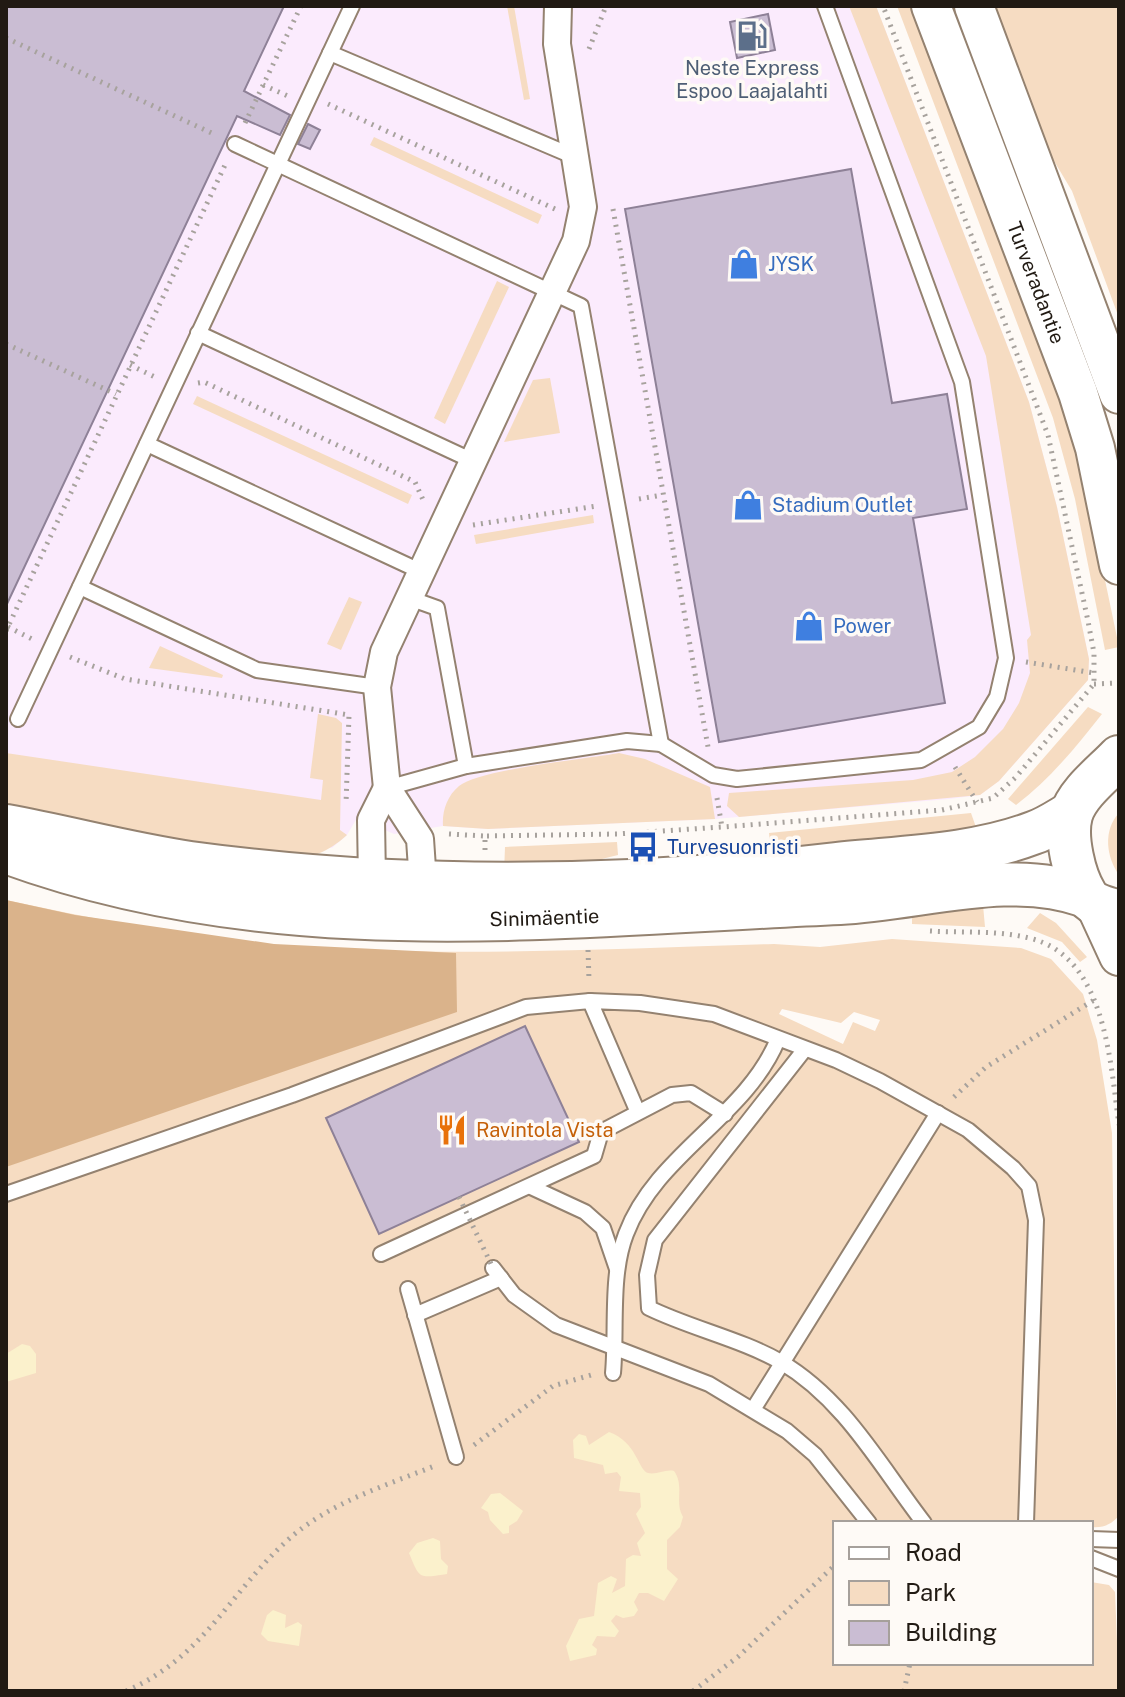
<svg xmlns="http://www.w3.org/2000/svg" width="1125" height="1697" viewBox="0 0 1125 1697" font-family="'Public Sans',sans-serif">
  <style>
    .commercial { fill: #fbebfd }
    .green { fill: #f6dcc2; fill-rule: evenodd }
    .forest { fill: #dab38b }
    .sand { fill: #fbf1cc }
    .building { fill: #cabdd3; stroke: #8e8197; stroke-width: 2 }
    .lines { fill: none; stroke-linecap: round; stroke-linejoin: round }
    .service-casing { stroke: #948270; stroke-width: 18 }
    .minor-casing { stroke: #948270; stroke-width: 30 }
    .secondary-casing { stroke: #948270; stroke-width: 42 }
    .primary-casing { stroke: #948270; stroke-width: 46 }
    .path { stroke: #a7a29d; stroke-width: 5; stroke-dasharray: 2 6; stroke-linecap: butt }
    .service { stroke: #fff; stroke-width: 14 }
    .minor { stroke: #fff; stroke-width: 26 }
    .secondary { stroke: #fff; stroke-width: 38 }
    .primary { stroke: #fff; stroke-width: 42 }
    .path-bridge { stroke: #a7a29d; stroke-width: 5; stroke-dasharray: 2 6; stroke-linecap: butt }
    .labels { text-anchor: middle; dominant-baseline: central; stroke-width: 7; stroke-linejoin: round; paint-order: stroke }
    .service-label { font-size: 20px; fill: #4e5e75; stroke: #fefaf6 }
    .shop-label { font-size: 20px; fill: #366cbe; stroke: #fefaf6; text-anchor: start }
    .street-label { font-size: 20px; fill: #211a13; stroke: #fefaf6 }
    .transit-label { font-size: 20px; fill: #164399; stroke: #fefaf6; text-anchor: start }
    .food-label { font-size: 20px; fill: #c56008; stroke: #fefaf6; text-anchor: start }
  </style>
  <rect width="100%" height="100%" fill="#fefaf6"/>
  <polygon class="commercial" points="6,6 876,6 1029,402 1057,507 1089,659 1088,680 999,781 980,795 949,799 715,819 488,829 443,826 394,834 357,818 347,835 332,848 6,809"/>
  <g class="green">
    <polygon points="507,6 514,6 530,99 524,100"/>
    <polygon points="849,6 876,6 1029,402 1057,507 1089,659 1088,680 999,781 980,795 739,817 727,806 729,793 913,780 952,772 975,757 1003,729 1019,703 1030,673 1027,640 1031,635 986,356"/>
    <polygon points="897,6 919,6 1064,384 1119,647 1105,650 1075,499 1053,418"/>
    <polygon points="988,6 1119,6 1119,318 1072,191 1036,131"/>
    <polygon points="374,137 542,215 538,224 370,145"/>
    <polygon points="497,281 509,287 445,424 434,418"/>
    <polygon points="550,378 560,433 504,442 533,380"/>
    <polygon points="197,396 412,495 408,504 193,404"/>
    <polygon points="593,515 594,523 476,544 474,535"/>
    <polygon points="349,597 362,602 341,650 327,644"/>
    <polygon points="160,646 223,675 222,678 149,668"/>
    <path d="M1088 707 1102 714C1076 747 1050 779 1016 805L1008 799Z"/>
    <path d="M318 714 336 718 342 723 340 830 347 835C327 853 312 858 285 860L6 809V753L321 800 323 780 310 778Z"/>
    <path d="M619 753 645 759 710 787 715 819 488 829 443 826C442 811 447 796 459 786 480 769 587 759 619 753Z"/>
    <polygon points="971,813 978,833 849,848 770,843 769,833"/>
    <path d="M1119 813V875C1106 857 1103 830 1119 813Z"/>
    <polygon points="617,842 618,855 549,872 504,873 505,847"/>
    <path d="M6 900C94 919 186 937 276 945 442 958 608 949 774 944L820 947 892 939 1021 948 1051 959 1083 994 1097 1040 1112 1133 1118 1517C1110 1525 1103 1528 1091 1527V1523H835V1663H1091V1582L1109 1585 1115 1592 1119 1691H6ZM782 1009 841 1023 854 1012 880 1020 875 1031 853 1022 843 1044 779 1014Z"/>
    <polygon points="983,905 985,927 912,924 912,913"/>
    <polygon points="1040,913 1056,923 1087,957 1080,962 1062,942 1027,928"/>
  </g>
  <polygon class="forest" points="6,900 75,915 274,944 456,953 457,1012 6,1167"/>
  <g class="sand">
    <polygon points="22,1344 30,1346 36,1354 36,1373 6,1382 6,1354"/>
    <path d="M609 1432C637 1442 638 1470 648 1473 657 1475 665 1469 674 1471 685 1486 674 1502 683 1517L680 1527 667 1540V1569L678 1579 664 1601 648 1593H639L634 1602 638 1610 634 1616 623 1618 616 1615 611 1621 619 1631 615 1637 597 1636 592 1645 597 1649 596 1655 570 1661 566 1646 579 1619 594 1616 598 1583 611 1576 617 1579 612 1593 625 1586 626 1559 633 1555 641 1556 637 1543 645 1533 636 1514 641 1507 640 1493 619 1491 621 1477 617 1472 605 1474 603 1465 574 1458 573 1440 579 1434 586 1436 589 1445Z"/>
    <polygon points="500,1493 523,1511 517,1521 509,1526 509,1533 503,1534 490,1520 488,1512 481,1508 491,1494"/>
    <path d="M433 1538 440 1541 441 1559 448 1566 447 1574C419 1578 420 1580 409 1553L417 1543Z"/>
    <polygon points="273,1610 286,1615 285,1628 298,1622 302,1625 299,1646 268,1641 261,1634 267,1615"/>
  </g>
  <g class="building">
    <polygon points="6,6 284,6 244,91 290,115 280,135 237,116 6,606"/>
    <polygon points="768,14 775,50 737,58 730,22"/>
    <polygon points="308,124 320,130 310,149 298,144"/>
    <polygon points="851,169 892,403 947,394 967,509 913,518 945,703 719,742 625,209"/>
    <polygon points="525,1026 579,1142 379,1234 326,1118"/>
  </g>
  <g class="lines">
    <g class="service-casing">
      <g id="service">
        <polyline points="330,53 575,157"/>
        <polyline points="235,144 581,306 661,744"/>
        <polyline points="198,333 473,461"/>
        <polyline points="147,444 422,572"/>
        <polyline points="80,587 257,670 377,687"/>
        <polyline points="409,598 437,608 466,766"/>
        <polyline points="18,719 352,6"/>
        <polyline points="387,788 466,766 627,741 661,744 713,775 737,779 921,760 979,727 997,697 1006,658 962,382 825,6"/>
        <path d="M805 1049 655 1240 647 1275 649 1308C690 1328 743 1340 781 1362 845 1400 880 1466 924 1523"/>
        <polyline points="636,1108 590,1001 640,1003 714,1014 836,1060 880,1081 968,1130 1013,1168 1029,1186 1036,1220 1026,1523"/>
        <polyline points="531,1187 585,1212 603,1228 617,1269"/>
        <polyline points="6,1194 292,1095 526,1007 590,1001"/>
        <polyline points="381,1254 594,1156 601,1132 672,1095 691,1093 725,1114"/>
        <polyline points="493,1268 514,1295 556,1325 709,1384 787,1431 815,1455 869,1523"/>
        <polyline points="408,1289 456,1457"/>
        <polyline points="415,1315 501,1278"/>
        <path d="M613 1373C617 1329 610 1275 626 1234 656 1154 746 1117 778 1039"/>
        <polyline points="754,1408 938,1113"/>
        <polyline points="1091,1539 1119,1540"/>
        <polyline points="1091,1558 1119,1569"/>
      </g>
    </g>
    <g class="minor-casing">
      <g id="minor">
        <polyline points="378,891 372,880 371,820 387,788"/>
        <polyline points="414,894 423,883 420,839 387,788 377,687 384,652 576,241 583,207 557,44 558,6"/>
      </g>
    </g>
    <g class="secondary-casing">
      <g id="secondary">
        <path id="s1" d="M931 6 1078 393 1095 448 1119 565"/>
        <polyline points="974,6 1119,394"/>
        <polyline points="1095,904 1119,956"/>
      </g>
    </g>
    <g class="primary-casing">
      <g id="primary">
        <path d="M1119 757C1104 773 1077 793 1071 815 1065 837 1074 876 1086 895 1092 906 1108 908 1119 912"/>
        <path d="M6 826C67 837 128 854 190 863 404 892 622 889 836 864 900 857 973 856 1033 833 1046 829 1059 820 1071 813"/>
        <path id="s2" d="M6 852C279 952 558 915 840 903 921 899 1009 868 1086 896"/>
      </g>
    </g>
    <g class="path">
      <polyline points="6,38 216,135"/>
      <polyline points="589,49 606,6"/>
      <polyline points="263,85 288,96"/>
      <polyline points="328,104 555,209"/>
      <polyline points="245,123 301,6"/>
      <polyline points="613,209 708,747"/>
      <polyline points="6,344 116,394"/>
      <polyline points="130,365 155,377"/>
      <polyline points="198,383 204,382 415,482 424,502"/>
      <polyline points="639,499 662,495"/>
      <polyline points="473,525 597,506"/>
      <polyline points="8,627 32,639"/>
      <polyline points="6,631 225,165"/>
      <polyline points="70,657 125,679 349,715 346,804"/>
      <polyline points="1026,662 1094,673"/>
      <polyline points="1094,684 1119,683"/>
      <polyline points="955,767 977,802"/>
      <polyline points="717,798 722,827"/>
      <polyline points="449,834 485,836"/>
      <polyline points="485,850 485,836 617,834 722,827 942,810 993,798 1016,777 1094,684 1094,653 1088,621 1048,435 883,6"/>
      <path d="M930 931C962 933 997 930 1029 938 1106 956 1110 1062 1119 1125"/>
      <polyline points="588,950 589,980"/>
      <polyline points="954,1097 986,1067 1094,1000"/>
      <polyline points="474,1445 553,1386 591,1375"/>
      <path d="M126 1691C205 1657 230 1591 290 1538 331 1502 387 1485 437 1465"/>
      <polyline points="693,1691 739,1656 835,1565"/>
      <polyline points="904,1691 910,1663"/>
    </g>
    <use href="#service" class="service"/>
    <use href="#minor" class="minor"/>
    <use href="#secondary" class="secondary"/>
    <use href="#primary" class="primary"/>
    <polyline class="path-bridge" points="459,1197 493,1268"/>
  </g>
  <defs>
    <g id="fuel-bare" transform="scale(2.4)"><path d="M-5.5-6h7V0h2V4h1.3V-2.5L3-4.5l.8-.8L6-3V5H2.5V1h-1V6h-7ZM-4.2-4.7v3.2H.2V-4.7Z" fill="#5c6f8a" stroke="#fefaf6" stroke-width="2.5" paint-order="stroke"/></g>
    <g id="shop-bare" transform="scale(2.4)"><path d="M-5-2.5h2.3a2.7 3.5 0 0 1 5.4 0H5L5.5 6h-11ZM-1.5-2.5h3a1.5 2.3 0 0 0-3 0Z" fill="#3f7fe0" stroke="#fefaf6" stroke-width="2.5" paint-order="stroke"/></g>
    <g id="bus-bare" transform="scale(2.4)"><path d="M-5-6H5V4H4V6H2V4H-2V6H-4V4H-5ZM-3.5-4V0h7V-4ZM-3.5 1.2v1.5H-2V1.2ZM2 1.2v1.5H3.5V1.2Z" fill="#1a4fb4" stroke="#fefaf6" stroke-width="2.5" paint-order="stroke"/></g>
    <g id="restaurant-bare" transform="scale(2.4)"><path d="M-5-6h1v4h1v-4h1v4h1v-4h1v5L-1.5 .5V6h-2V.5L-5-1ZM5-6V6H3V1.5H1.5Q1.5-4 5-6Z" fill="#e8710a" stroke="#fefaf6" stroke-width="2.5" paint-order="stroke"/></g>
  </defs>
  <g fill-rule="evenodd">
    <use href="#fuel-bare" x="752" y="36"/>
    <use href="#shop-bare" x="744" y="264"/>
    <use href="#shop-bare" x="748" y="505"/>
    <use href="#shop-bare" x="809" y="626"/>
    <use href="#bus-bare" x="643" y="847"/>
    <use href="#restaurant-bare" x="452" y="1130"/>
  </g>
  <g class="labels">
    <g class="service-label">
      <text x="752" y="68">Neste Express<tspan x="752" dy="23">Espoo Laajalahti</tspan></text>
    </g>
    <g class="shop-label">
      <text x="768" y="264">JYSK</text>
      <text x="772" y="505">Stadium Outlet</text>
      <text x="833" y="626">Power</text>
    </g>
    <g class="street-label">
      <text stroke="none"><textPath href="#s1" startOffset="296">Turveradantie</textPath></text>
      <text stroke="none"><textPath href="#s2" startOffset="546">Sinimäentie</textPath></text>
    </g>
    <g class="transit-label">
      <text x="667" y="847">Turvesuonristi</text>
    </g>
    <g class="food-label">
      <text x="476" y="1130">Ravintola Vista</text>
    </g>
  </g>
  <rect width="1125" height="1697" fill="none" stroke="#211a13" stroke-width="16"/>
  <rect x="833" y="1521" width="260" height="144" fill="#fefaf6" stroke="#a6a09b" stroke-width="2"/>
  <rect x="849" y="1547" width="40" height="12" fill="#ffffff" stroke="#a6a09b" stroke-width="2"/>
  <text x="905" y="1561" font-size="24" fill="#211a13">Road</text>
  <rect x="849" y="1581" width="40" height="24" fill="#f6dcc2" stroke="#a6a09b" stroke-width="2"/>
  <text x="905" y="1601" font-size="24" fill="#211a13">Park</text>
  <rect x="849" y="1621" width="40" height="24" fill="#cabdd3" stroke="#a6a09b" stroke-width="2"/>
  <text x="905" y="1641" font-size="24" fill="#211a13">Building</text>
</svg>
